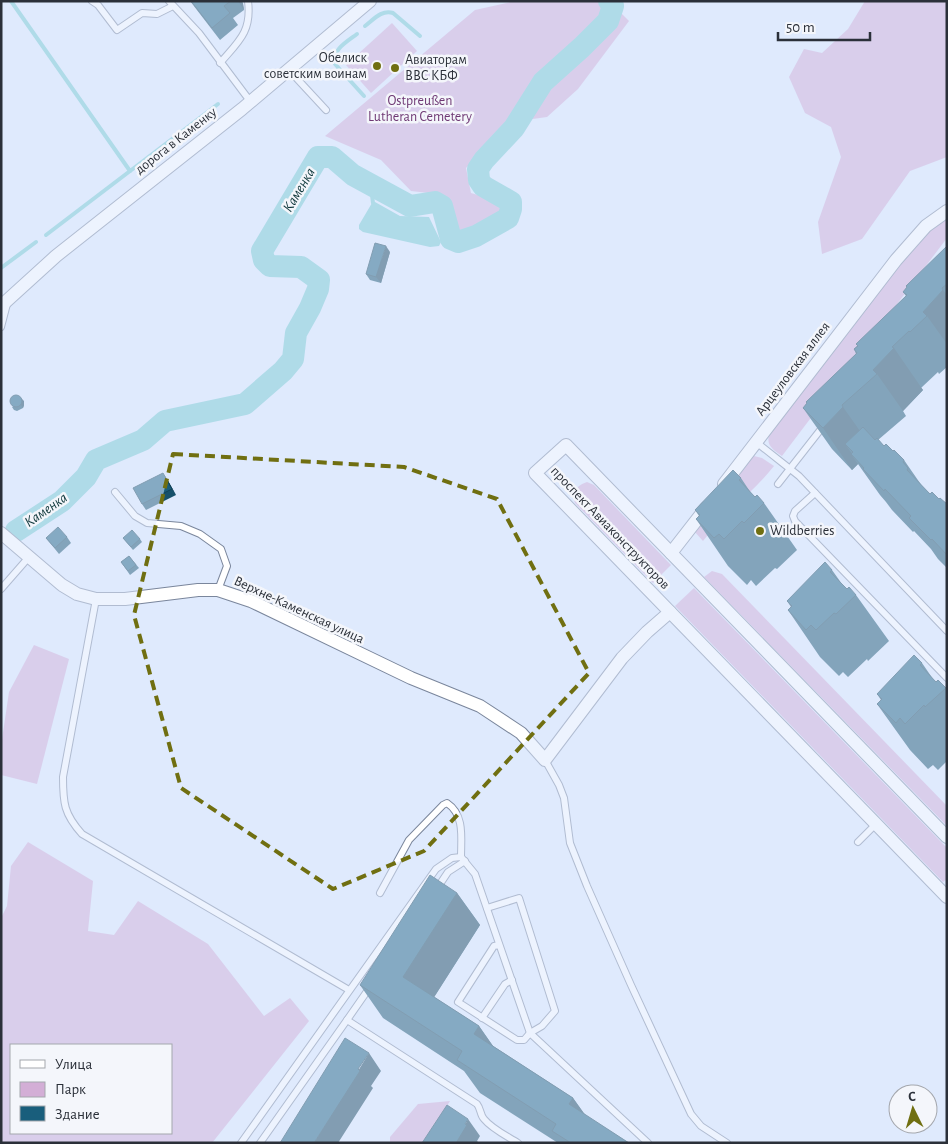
<svg xmlns="http://www.w3.org/2000/svg" width="948" height="1144" viewBox="0 0 948 1144" font-family="'Alegreya Sans',sans-serif">
  <style>
    .green { fill: #d3aed6; fill-rule: evenodd }
    .water { fill: #76cacf }
    .lines { fill: none; stroke-linecap: round; stroke-linejoin: round }
    .stream { stroke: #76cacf; stroke-width: 4 }
    .river { stroke: #76cacf; stroke-width: 22 }
    .service-casing { stroke: #7a869c; stroke-width: 8 }
    .minor-casing { stroke: #7a869c; stroke-width: 14 }
    .service { stroke: #fff; stroke-width: 6 }
    .minor { stroke: #fff; stroke-width: 12 }
    .wall { fill: #16516b }
    .shaded-wall { fill: #124257 }
    .building { fill: #195e7c; stroke: #124257 }
    .marked { fill: none; stroke: #706f11; stroke-width: 4; stroke-dasharray: 10 6; stroke-linejoin: round }
    .poi-dot { fill: #706f11; stroke: #f4f6fb; stroke-width: 2 }
    .labels { text-anchor: middle; dominant-baseline: central; stroke-width: 5; stroke-linejoin: round; paint-order: stroke }
    .poi-label { font-size: 14px; fill: #2b3039; stroke: #f4f6fb; text-anchor: start }
    .park-label { font-size: 14px; fill: #6f3974; stroke: #f4f6fb }
    .street-label { font-size: 14px; fill: #2b3039; stroke: #f4f6fb }
    .water-label { font-size: 15px; font-style: italic; fill: #0f383b; stroke: #f4f6fb }
  </style>
  <rect width="100%" height="100%" fill="#dfeafd"/>
  <g class="green">
    <polygon points="515,1 609,1 629,21 578,89 547,117 511,122 466,168 471,193 508,204 491,221 458,231 437,194 411,191 381,160 325,136 475,10"/>
    <polygon points="865,1 947,1 947,157 910,171 862,239 822,254 818,222 841,157 831,127 805,113 789,77 804,49 822,53 848,29"/>
    <polygon points="392,23 417,51 371,93 346,65"/>
    <path d="M947 219V238L782 456C774 450 766 446 769 435L905 258 927 233Z"/>
    <path d="M754 456 762 458 774 466C753 493 724 513 703 541L694 531 750 458Z"/>
    <path d="M587 482 594 485 671 565 653 583 575 503C571 492 576 486 587 482Z"/>
    <polygon points="712,571 722,574 947,806 947,826 704,577"/>
    <polygon points="694,588 947,848 947,879 943,882 675,606"/>
    <polygon points="34,645 69,659 37,784 1,775 1,746 9,692"/>
    <path d="M28 842 93 881 88 931 114 935 138 901 208 944 264 1016 290 998 309 1021 212 1143H1V918L7 906 11 866ZM11 1045H171V1133H11Z"/>
    <polygon points="450,1101 424,1143 390,1143 390,1137 418,1104"/>
  </g>
  <polygon class="water" points="375,202 400,216 429,217 441,242 439,246 430,247 363,232 359,229 359,225 372,203"/>
  <g class="lines">
    <g class="stream">
      <polyline points="11,1 130,171"/>
      <path d="M365 26C373 20 382 9 393 13L420 36"/>
      <path d="M357 34C348 41 331 50 335 64L364 96"/>
      <polyline points="373,203 372,195 373,187"/>
      <polyline points="46,235 218,104"/>
      <polyline points="1,268 36,242"/>
    </g>
    <polyline class="river" points="16,531 62,501 86,477 96,460 143,440 165,421 245,404 283,371 293,359 296,333 310,308 318,289 319,280 301,267 270,266 264,260 262,251 318,157 332,157 353,175 410,206 435,202 442,206 451,239 458,242 476,236 508,218 511,209 511,202 483,186 479,180 478,169 484,160 514,128 543,82 582,47 608,21 613,6 609,1"/>
    <g class="service-casing">
      <g id="service">
        <polyline points="92,1 98,5 117,30 142,13 157,14 173,6"/>
        <polyline points="169,1 199,33 250,101"/>
        <path d="M220 63C238 42 252 32 248 1"/>
        <polyline points="288,69 326,110"/>
        <polyline points="1,327 7,304"/>
        <polyline points="756,442 799,476 947,631"/>
        <polyline points="778,484 825,424"/>
        <polyline points="115,492 135,516 147,523 181,526 200,534 221,549 227,566 218,590"/>
        <polyline points="815,493 795,511 793,516 795,521 947,678"/>
        <polyline points="1,589 29,557"/>
        <path d="M96 599 63 777C63 803 64 814 82 834L349 990"/>
        <polyline points="545,760 559,785 564,798 570,843 587,886 631,985 691,1114 701,1126 727,1143"/>
        <polyline points="858,842 876,824"/>
        <polyline points="436,890 448,872 465,861"/>
        <path d="M380 893 409 840 443 805 447 803C465 815 461 838 461 857"/>
        <polyline points="487,908 519,898 555,1011 542,1026 530,1033 524,1040 517,1040 458,1002 494,946 499,945"/>
        <path d="M370 987 347 1020 477 1104C481 1109 480 1115 484 1119 492 1129 507 1136 518 1143"/>
        <polyline points="482,1018 505,984 512,980"/>
        <polyline points="241,1143 436,869 452,858 461,857 475,874 530,1033 648,1143"/>
        <polyline points="260,1143 347,1020"/>
      </g>
    </g>
    <g class="minor-casing">
      <g id="minor">
        <polyline points="1,306 56,256 242,109 370,1"/>
        <polyline points="724,484 896,260 926,226 947,211"/>
        <polyline points="1,533 62,585 77,594 96,599 125,599 198,590 218,590 251,601 411,678 480,706 521,733 545,760 622,658 647,632 670,612"/>
        <polyline points="671,553 706,508"/>
        <polyline points="947,837 566,445 535,473 947,897"/>
      </g>
    </g>
    <use href="#service" class="service"/>
    <use href="#minor" class="minor"/>
  </g>
  <g class="wall">
    <polygon points="190,1 242,1 243,4 244,10 233,18 238,25 220,40"/>
    <polygon points="947,246 947,367 939,374 938,372 921,388 923,390 903,411 906,416 878,440 884,446 893,451 904,460 922,486 930,494 947,504 947,568 938,559 931,549 914,531 913,532 892,510 886,502 880,495 858,464 852,470 832,449 803,408 856,354 854,349 906,296 903,292"/>
    <polygon points="390,252 381,283 370,280 366,274"/>
    <polygon points="24,401 24,405 23,408 17,411 14,410 12,407"/>
    <polygon points="741,478 751,493 755,497 764,503 797,550 777,569 775,568 756,586 751,580 747,585 728,566 696,519 699,516 695,510"/>
    <polygon points="167,479 176,495 146,510 142,504"/>
    <polygon points="67,537 71,543 59,554 46,538"/>
    <polygon points="123,538 140,539 142,542 133,550"/>
    <polygon points="129,556 139,568 130,575 121,562"/>
    <polygon points="832,570 842,584 847,589 856,595 889,641 868,661 867,659 848,677 843,672 839,676 820,657 788,610 791,607 787,601"/>
    <polygon points="922,663 933,679 936,682 938,680 947,689 947,761 938,770 933,765 928,769 910,750 877,704 881,700 877,694"/>
    <polygon points="457,893 480,925 434,997 479,1026 493,1046 573,1098 585,1115 629,1143 558,1143 480,1093 464,1071 383,1018 360,985"/>
  </g>
  <g class="shaded-wall">
    <polygon points="238,1 242,1 243,4 244,10"/>
    <polygon points="386,246 390,252 381,283 376,277"/>
    <polygon points="943,290 947,295 947,344 927,316 923,312"/>
    <polygon points="894,348 923,390 903,411 877,374 873,370"/>
    <polygon points="21,398 24,401 24,405 23,408 21,405"/>
    <polygon points="843,407 872,448 853,452 845,444 855,458 851,454 858,464 852,470 823,428"/>
    <polygon points="163,473 167,479 176,495 172,489"/>
    <polygon points="457,893 480,925 426,1010 403,977"/>
    <polygon points="479,1026 502,1059 474,1034"/>
    <polygon points="369,1053 381,1071 371,1086 373,1088 338,1143 314,1143"/>
    <polygon points="573,1098 596,1130 569,1104"/>
    <polygon points="468,1119 480,1136 477,1141 479,1143 456,1143"/>
  </g>
  <g class="building">
    <polygon points="191,1 231,1 224,6 230,13 212,28"/>
    <polygon points="375,243 386,246 376,277 366,274"/>
    <polygon points="947,246 947,284 942,288 943,290 923,312 927,316 910,332 909,331 892,347 894,348 873,370 877,374 842,405 843,407 823,428 803,408 807,403 806,402 857,353 854,349 858,346 856,344 907,295 903,292 907,287 906,286"/>
    <circle cx="16" cy="401" r="6"/>
    <polygon points="863,427 875,440 877,438 884,446 886,444 893,451 894,450 904,460 903,462 908,468 907,470 930,494 932,492 939,499 940,498 947,504 947,555 932,539 931,540 909,518 911,516 885,489 884,491 863,469 864,468 851,454 853,452 845,444"/>
    <polygon points="733,470 741,478 739,480 755,497 757,495 764,503 744,523 742,521 724,539 719,534 714,538 696,519 700,515 695,510"/>
    <polygon points="163,473 172,489 142,504 133,488"/>
    <polygon points="58,527 67,537 55,548 46,538"/>
    <polygon points="132,530 140,539 131,547 123,538"/>
    <polygon points="129,556 136,565 128,571 121,562"/>
    <polygon points="825,562 832,570 830,572 847,589 849,587 856,595 836,614 834,613 816,630 811,625 806,630 788,610 792,606 787,601"/>
    <polygon points="914,655 922,663 920,665 936,682 938,680 946,688 925,707 924,705 905,724 900,718 896,723 877,704 882,699 877,694"/>
    <polygon points="430,875 457,893 403,977 479,1026 474,1034 573,1098 569,1104 629,1143 571,1143 552,1131 556,1124 457,1060 462,1051 360,985"/>
    <polygon points="345,1038 369,1053 358,1069 360,1071 314,1143 280,1143"/>
    <polygon points="447,1105 468,1119 465,1124 467,1125 456,1143 422,1143"/>
  </g>
  <path d="M0 0H948V1144H0ZM173 454 404 467 497 499 589 673 424 851 333 889 181 788 134 615Z" fill="#dfeafd" fill-opacity=".55" fill-rule="evenodd"/>
  <path class="marked" d="M173 454 404 467 497 499 589 673 424 851 333 889 181 788 134 615Z"/>
  <g class="poi-dot">
    <circle cx="377" cy="66" r="5"/>
    <circle cx="395" cy="68" r="5"/>
    <circle cx="760" cy="531" r="5"/>
  </g>
  <g class="labels">
    <g class="poi-label">
      <text x="367" y="58" text-anchor="end">Обелиск<tspan x="367" dy="16">советским воинам</tspan></text>
      <text x="405" y="60">Авиаторам<tspan x="405" dy="16">ВВС КБФ</tspan></text>
      <text x="770" y="531">Wildberries</text>
    </g>
    <g class="park-label">
      <text x="420" y="101">Ostpreußen<tspan x="420" dy="16">Lutheran Cemetery</tspan></text>
    </g>
    <g class="street-label">
      <text transform="translate(176 141) rotate(-38)">дорога в Каменку</text>
      <text transform="translate(793 369) rotate(-53)">Арцеуловская аллея</text>
      <text transform="translate(610 528) rotate(46)">проспект Авиаконструкторов</text>
      <text transform="translate(299 610) rotate(25)">Верхне-Каменская улица</text>
    </g>
    <g class="water-label">
      <text transform="translate(299 190) rotate(-59)">Каменка</text>
      <text transform="translate(46 510) rotate(-35)">Каменка</text>
    </g>
  </g>
  <rect width="948" height="1144" fill="none" stroke="#2b3039" stroke-width="5"/>
  <rect x="10" y="1044" width="162" height="90" fill="#f4f6fb" stroke="#a4a7ad"/>
  <rect x="20" y="1060" width="25" height="8" fill="#ffffff" stroke="#a4a7ad"/>
  <text x="55" y="1069" font-size="15" fill="#2b3039">Улица</text>
  <rect x="20" y="1082" width="25" height="15" fill="#d3aed6" stroke="#a4a7ad"/>
  <text x="55" y="1094" font-size="15" fill="#2b3039">Парк</text>
  <rect x="20" y="1106" width="25" height="15" fill="#195e7c" stroke="#a4a7ad"/>
  <text x="55" y="1119" font-size="15" fill="#2b3039">Здание</text>
  <g transform="translate(913 1109) rotate(355)"><circle r="24" fill="#f4f6fb" stroke="#a4a7ad"/>
  <path d="M0-4L9 19L0 12L-9 19Z" fill="#706f11"/>
  <text y="-8" font-size="14" font-weight="bold" text-anchor="middle" fill="#2b3039">С</text>
  </g>
  <path d="M778 32v8h92v-8" fill="none" stroke="#2b3039" stroke-width="2.5"/>
  <text x="786" y="32" font-size="15" fill="#2b3039" stroke="#f4f6fb" stroke-width="4" paint-order="stroke">50 m</text>
</svg>
